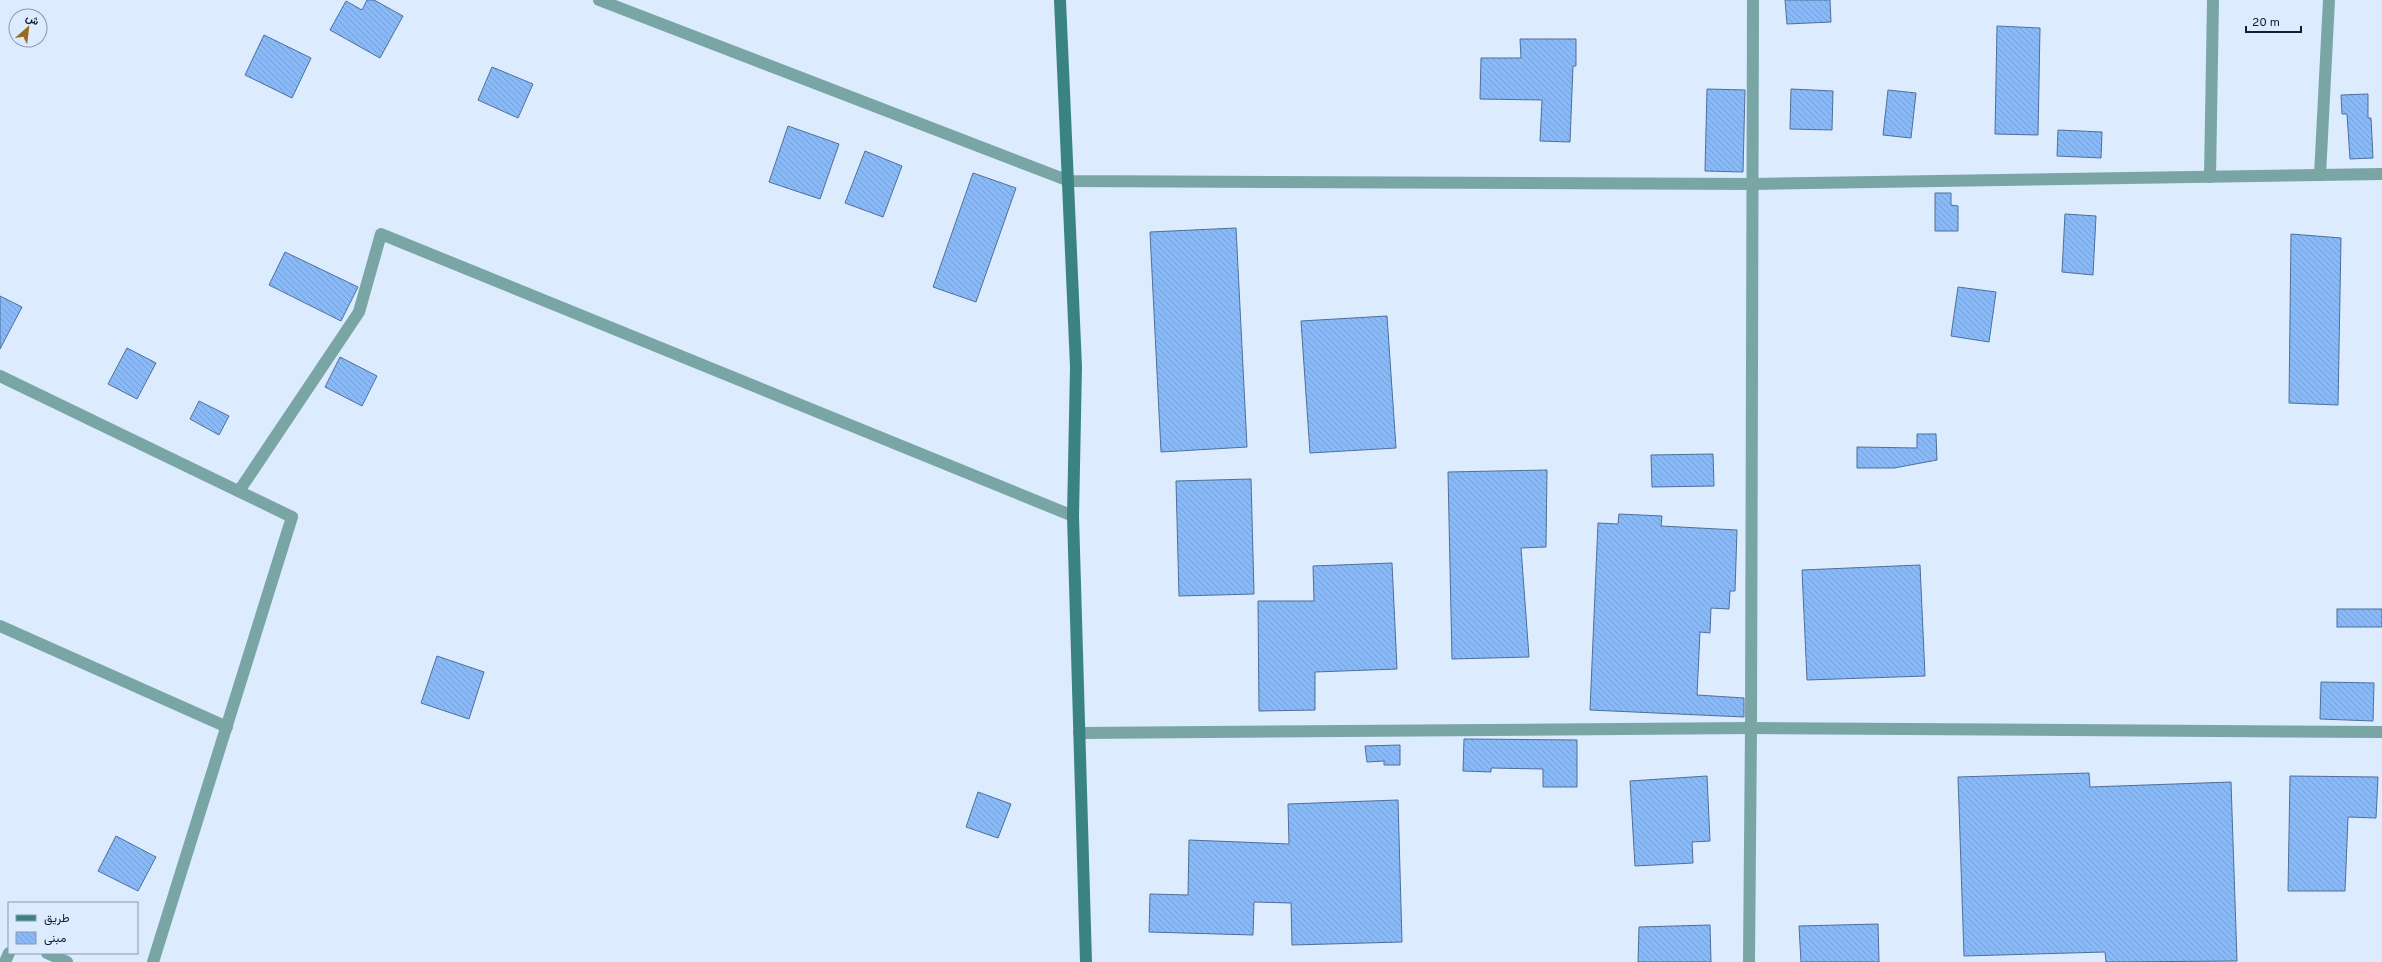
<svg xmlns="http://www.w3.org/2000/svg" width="2382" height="962" viewBox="0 0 2382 962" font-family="Overpass,Vazirmatn,sans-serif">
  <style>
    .building { fill: url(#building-back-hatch); stroke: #4e6f99 }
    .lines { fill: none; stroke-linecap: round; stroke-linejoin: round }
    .street { stroke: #79a5a4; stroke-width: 12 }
    .secondary { stroke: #3b8383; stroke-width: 12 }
  </style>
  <defs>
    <pattern id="building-back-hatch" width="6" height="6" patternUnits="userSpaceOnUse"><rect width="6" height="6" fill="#88baf9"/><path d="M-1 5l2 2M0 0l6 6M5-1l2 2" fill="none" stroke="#749fd6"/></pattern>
  </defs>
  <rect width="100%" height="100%" fill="#dcebfe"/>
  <g class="building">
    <polygon points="367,0 374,0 403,16 380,58 330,30 346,1 362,10"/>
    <polygon points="1785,0 1830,0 1831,22 1787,24"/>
    <polygon points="1997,26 2040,28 2038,135 1995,134"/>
    <polygon points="264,35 311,58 292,98 245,75"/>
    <polygon points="1520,39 1576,39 1576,66 1573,66 1570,142 1540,141 1542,100 1480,99 1481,58 1521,58"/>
    <polygon points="492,67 533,84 518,118 478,100"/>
    <polygon points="1707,89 1745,90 1743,172 1705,171"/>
    <polygon points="1791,89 1833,91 1832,130 1790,129"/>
    <polygon points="1888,90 1916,93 1911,138 1883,135"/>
    <polygon points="2368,94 2368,118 2371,118 2373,158 2350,159 2347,114 2342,114 2341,95"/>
    <polygon points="788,126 839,144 820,199 769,182"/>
    <polygon points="2058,130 2102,132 2101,158 2057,156"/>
    <polygon points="865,151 902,166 883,217 845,203"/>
    <polygon points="973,173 1016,188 976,302 933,287"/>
    <polygon points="1935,193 1951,193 1951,205 1958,206 1958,231 1935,231"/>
    <polygon points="2065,214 2096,216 2093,275 2062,272"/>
    <polygon points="1236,228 1247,447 1161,452 1150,232"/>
    <polygon points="2291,234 2341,238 2338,405 2289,403"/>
    <polygon points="285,252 358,287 341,321 269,285"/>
    <polygon points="1958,287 1996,292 1989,342 1951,336"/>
    <polygon points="0,296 22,307 0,349"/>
    <polygon points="1387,316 1396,448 1310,453 1301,321"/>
    <polygon points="127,348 156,363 137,399 108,384"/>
    <polygon points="340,357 377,376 362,406 325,387"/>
    <polygon points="199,401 229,416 219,435 190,419"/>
    <polygon points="1917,434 1936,434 1937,460 1894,468 1857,468 1857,447 1917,448"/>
    <polygon points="1713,454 1714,486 1652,487 1651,455"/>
    <polygon points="1547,470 1546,547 1521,548 1529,657 1452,659 1448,472"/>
    <polygon points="1251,479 1254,594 1179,596 1176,481"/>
    <polygon points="1619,514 1662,516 1661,526 1737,530 1735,591 1730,591 1729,609 1711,608 1710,633 1700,632 1697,695 1744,698 1744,717 1590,710 1598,523 1618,524"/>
    <polygon points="1392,563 1397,669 1315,672 1315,710 1259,711 1258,601 1314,601 1313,566"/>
    <polygon points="1920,565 1925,676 1807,680 1802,570"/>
    <rect x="2337" y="609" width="45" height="18"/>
    <polygon points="437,656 484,672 469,719 421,703"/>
    <polygon points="2321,682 2374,683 2373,721 2320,719"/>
    <polygon points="1464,739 1577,740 1577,787 1543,787 1543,769 1491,768 1491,772 1463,771"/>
    <polygon points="1400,745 1400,765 1384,765 1384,761 1367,762 1365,746"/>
    <polygon points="2089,773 2090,787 2231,782 2237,961 2106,962 2105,952 1964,956 1958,777"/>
    <polygon points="1707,776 1710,841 1692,842 1693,863 1635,866 1630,781"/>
    <polygon points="2290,776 2378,777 2376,818 2348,817 2345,891 2288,891"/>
    <polygon points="978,792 1011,804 998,838 966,827"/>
    <polygon points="1398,800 1402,942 1292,945 1291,903 1254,902 1253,935 1149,932 1150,894 1188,895 1189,840 1289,844 1288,804"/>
    <polygon points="116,836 156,857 138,891 98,871"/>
    <polygon points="1878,924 1879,962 1801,962 1799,926"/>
    <polygon points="1710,925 1711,962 1638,962 1639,927"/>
  </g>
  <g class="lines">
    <g class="street">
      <polyline points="599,0 1069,181 1754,184 2382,174"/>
      <polyline points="2320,175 2329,0"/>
      <polyline points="2210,177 2213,0"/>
      <polyline points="0,376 292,517 153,962"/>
      <polyline points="239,491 359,312 381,234 1073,516"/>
      <polyline points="0,626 227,727"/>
      <polyline points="1079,733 1751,728 2382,732"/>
      <polyline points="47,953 67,962"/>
      <polyline points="5,962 9,953"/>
      <polyline points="1749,962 1751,728 1753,0"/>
    </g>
    <polyline class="secondary" points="1060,0 1076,367 1073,516 1086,962"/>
  </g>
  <rect x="8" y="902" width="130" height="52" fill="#dcebfe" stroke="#8a99ab"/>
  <rect x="16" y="915" width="20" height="6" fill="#3b8383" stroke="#8a99ab"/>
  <text x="44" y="922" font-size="12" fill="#101e2f">طريق</text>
  <rect x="16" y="932" width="20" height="12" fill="url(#building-back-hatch)" stroke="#8a99ab"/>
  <text x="44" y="942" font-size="12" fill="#101e2f">مبنى</text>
  <g transform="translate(28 28) rotate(28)"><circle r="19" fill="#dcebfe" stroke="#8a99ab"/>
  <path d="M0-3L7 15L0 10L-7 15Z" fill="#9a6b1c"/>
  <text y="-6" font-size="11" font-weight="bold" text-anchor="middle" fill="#101e2f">ش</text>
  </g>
  <path d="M2246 26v6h55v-6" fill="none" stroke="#101e2f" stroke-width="2"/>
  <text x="2252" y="26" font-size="12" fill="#101e2f" stroke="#dcebfe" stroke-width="3" paint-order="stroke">20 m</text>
</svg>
